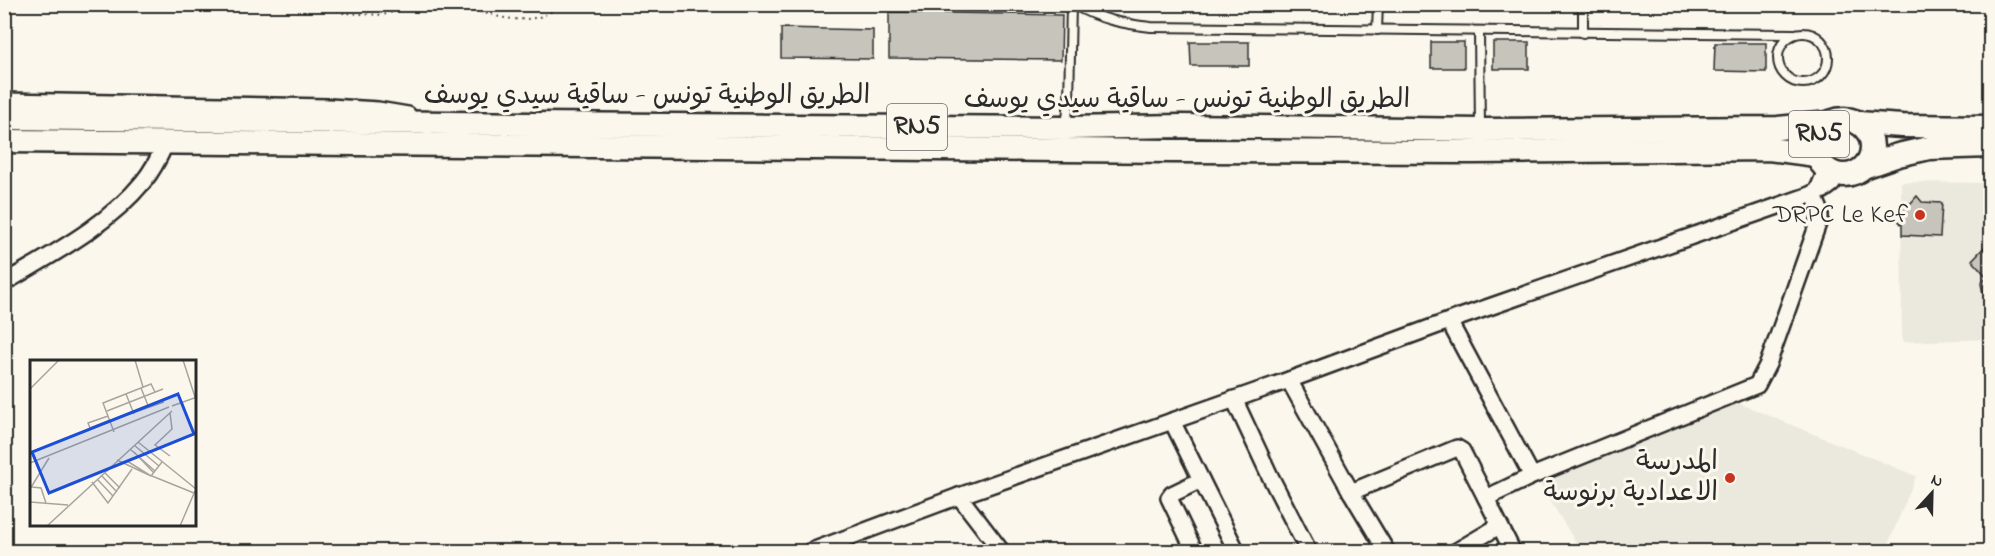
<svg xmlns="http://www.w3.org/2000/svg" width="1995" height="556" viewBox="0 0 1995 556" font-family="'Indie Flower','Playpen Sans Arabic',sans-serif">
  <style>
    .built { fill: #ebe8de }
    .building { fill: #c7c4bc; stroke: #2b2b2b; stroke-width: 1.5 }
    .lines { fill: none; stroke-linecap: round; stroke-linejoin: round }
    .service-casing { stroke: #2b2b2b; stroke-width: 12 }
    .minor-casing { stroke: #2b2b2b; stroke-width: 20 }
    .primary-casing { stroke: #2b2b2b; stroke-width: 27 }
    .path { stroke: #2b2b2b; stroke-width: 2; stroke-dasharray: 1.5 4.5; stroke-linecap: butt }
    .service { stroke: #fbf7ec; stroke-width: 8 }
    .minor { stroke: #fbf7ec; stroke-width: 15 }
    .primary { stroke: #fbf7ec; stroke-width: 22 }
    .poi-dot { fill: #c8321e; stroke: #fbf7ec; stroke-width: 2 }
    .labels { text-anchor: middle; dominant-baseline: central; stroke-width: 6; stroke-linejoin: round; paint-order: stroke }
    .shield { fill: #fbf7ec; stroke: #696865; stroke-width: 1.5 }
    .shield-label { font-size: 26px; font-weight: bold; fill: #2b2b2b }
    .street-label { font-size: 27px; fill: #2b2b2b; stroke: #fbf7ec }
    .poi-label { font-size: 27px; fill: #2b2b2b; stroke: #fbf7ec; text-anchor: end }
    .inset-road { fill: none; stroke: #a8a59f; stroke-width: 1.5 }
    .view { fill: #1d4ed8; fill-opacity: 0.15; stroke: #1d4ed8; stroke-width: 3 }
    .inset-edge { fill: none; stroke: #2b2b2b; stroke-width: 3 }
  </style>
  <rect width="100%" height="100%" fill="#fbf7ec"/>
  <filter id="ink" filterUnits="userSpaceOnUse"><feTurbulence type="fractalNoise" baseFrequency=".0167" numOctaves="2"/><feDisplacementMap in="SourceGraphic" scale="12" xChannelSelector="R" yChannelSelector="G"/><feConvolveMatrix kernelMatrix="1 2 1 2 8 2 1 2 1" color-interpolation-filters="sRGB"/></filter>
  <g filter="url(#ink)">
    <g class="built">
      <polygon points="1901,182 1990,183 1990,339 1902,342"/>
      <polygon points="1736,402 1916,476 1885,552 1581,551 1538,481"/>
    </g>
    <g class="building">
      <polygon points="889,12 1062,15 1061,60 889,58"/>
      <polygon points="781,28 873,30 873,59 781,58"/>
      <polygon points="1190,42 1249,42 1249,66 1191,66"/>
      <rect x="1431" y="42" width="33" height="26"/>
      <rect x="1493" y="42" width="36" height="27"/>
      <polygon points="1715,43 1766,43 1766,72 1714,71"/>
      <polygon points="1917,196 1922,202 1942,203 1940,237 1902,235 1902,225 1896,218 1902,212 1902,202 1911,203"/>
      <polygon points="1990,241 1990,291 1988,294 1983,293 1981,284 1987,277 1972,260"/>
    </g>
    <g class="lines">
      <g class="service-casing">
        <g id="service">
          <path d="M1073 4C1097 19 1124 24 1151 27L1793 34"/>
          <polyline points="1377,30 1378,4"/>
          <polyline points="1479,31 1480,129"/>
          <circle cx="1803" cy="58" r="25"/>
          <polyline points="1583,33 1583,4"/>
          <polyline points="1066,126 1069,102 1071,4"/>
        </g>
      </g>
      <g class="minor-casing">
        <g id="minor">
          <polyline points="4,101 329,107 378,110 408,115"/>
          <polyline points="1817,192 1826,170"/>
          <path d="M4 283C52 254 107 226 143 182 153 170 160 156 166 142"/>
          <polyline points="1449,321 1532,476"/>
          <polyline points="1289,380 1351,492 1387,552"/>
          <polyline points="1234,399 1270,476 1309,552"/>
          <polyline points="1172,421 1237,552"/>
          <polyline points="1351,492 1457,448 1462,451 1486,498"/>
          <polyline points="959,496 1002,552"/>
          <polyline points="809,552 959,496 1289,380 1449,321 1824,190 1832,184 1838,175"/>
          <polyline points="1195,552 1169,498 1172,494 1201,480"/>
          <polyline points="1455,552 1499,526"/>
          <polyline points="1513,552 1486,498 1532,476 1757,385 1768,364 1820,218 1820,210 1813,193"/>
        </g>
      </g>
      <g class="primary-casing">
        <g id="primary">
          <polyline points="4,118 532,124 1066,128 1181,126 1480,130 1778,128 1829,123"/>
          <circle cx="1844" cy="147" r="28"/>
          <polyline points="1858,123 1902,126 1990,127"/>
          <polyline points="4,141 1172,151 1472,152 1769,149 1816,155"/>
          <polyline points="1866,166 1898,155 1929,148 1990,146"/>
        </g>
      </g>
      <g class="path">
        <polyline points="327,4 343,13 383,15 418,4"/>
        <path d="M445 4C477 7 501 24 534 18 544 17 555 9 564 4"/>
      </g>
      <use href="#service" class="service"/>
      <use href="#minor" class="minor"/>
      <use href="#primary" class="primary"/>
    </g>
  </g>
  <g class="poi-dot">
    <circle cx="1920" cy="215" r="6"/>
    <circle cx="1730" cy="478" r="6"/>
  </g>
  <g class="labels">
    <g class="shield">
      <rect x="887" y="104" width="60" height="46" rx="4.5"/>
      <rect x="1789" y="111" width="60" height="46" rx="4.5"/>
    </g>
    <g class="shield-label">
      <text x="917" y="127">RN5</text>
      <text x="1819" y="134">RN5</text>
    </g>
    <g class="street-label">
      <text x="647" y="96">الطريق الوطنية تونس - ساقية سيدي يوسف</text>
      <text x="1187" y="100">الطريق الوطنية تونس - ساقية سيدي يوسف</text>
    </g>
    <g class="poi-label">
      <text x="1908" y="215">DRPC Le Kef</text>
      <text x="1718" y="462">المدرسة<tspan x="1718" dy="31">الاعدادية برنوسة</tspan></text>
    </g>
  </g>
  <g transform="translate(30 360)">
    <rect width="166" height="166" fill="#fbf7ec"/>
    <path class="inset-road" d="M105 0 113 27M153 0 165 37M111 28 119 48M0 29 29 0M96 34 104 54M142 46 167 37M77 51 133 29M78 56 58 63 60 68 80 60M80 61 134 42M84 72 73 43 121 24 125 32M108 82 166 129M104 85 129 106M100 89 125 111M104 92 124 113M140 96 125 85 142 69 140 53M87 100 121 116M97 101 121 116 132 102M0 103 139 47M74 112 90 128M71 115 87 132M122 116 164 133M67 119 83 136M62 122 78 143 102 109M2 127 11 128 16 143M0 129 19 98M0 142 38 145M17 166 142 51M150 166 165 131"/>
    <path class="view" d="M148 34 164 74 19 133 2 92Z"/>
    <rect width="166" height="166" class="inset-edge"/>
  </g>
  <rect width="1995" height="556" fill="none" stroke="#fbf7ec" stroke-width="24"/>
  <rect x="12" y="12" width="1971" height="532" fill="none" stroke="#2b2b2b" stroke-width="2" filter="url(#ink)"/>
  <g transform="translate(1932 493) rotate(22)" stroke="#fbf7ec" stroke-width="4.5" paint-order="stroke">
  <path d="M0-4.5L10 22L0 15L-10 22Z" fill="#2b2b2b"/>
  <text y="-9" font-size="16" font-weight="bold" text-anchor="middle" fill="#2b2b2b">N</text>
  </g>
</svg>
